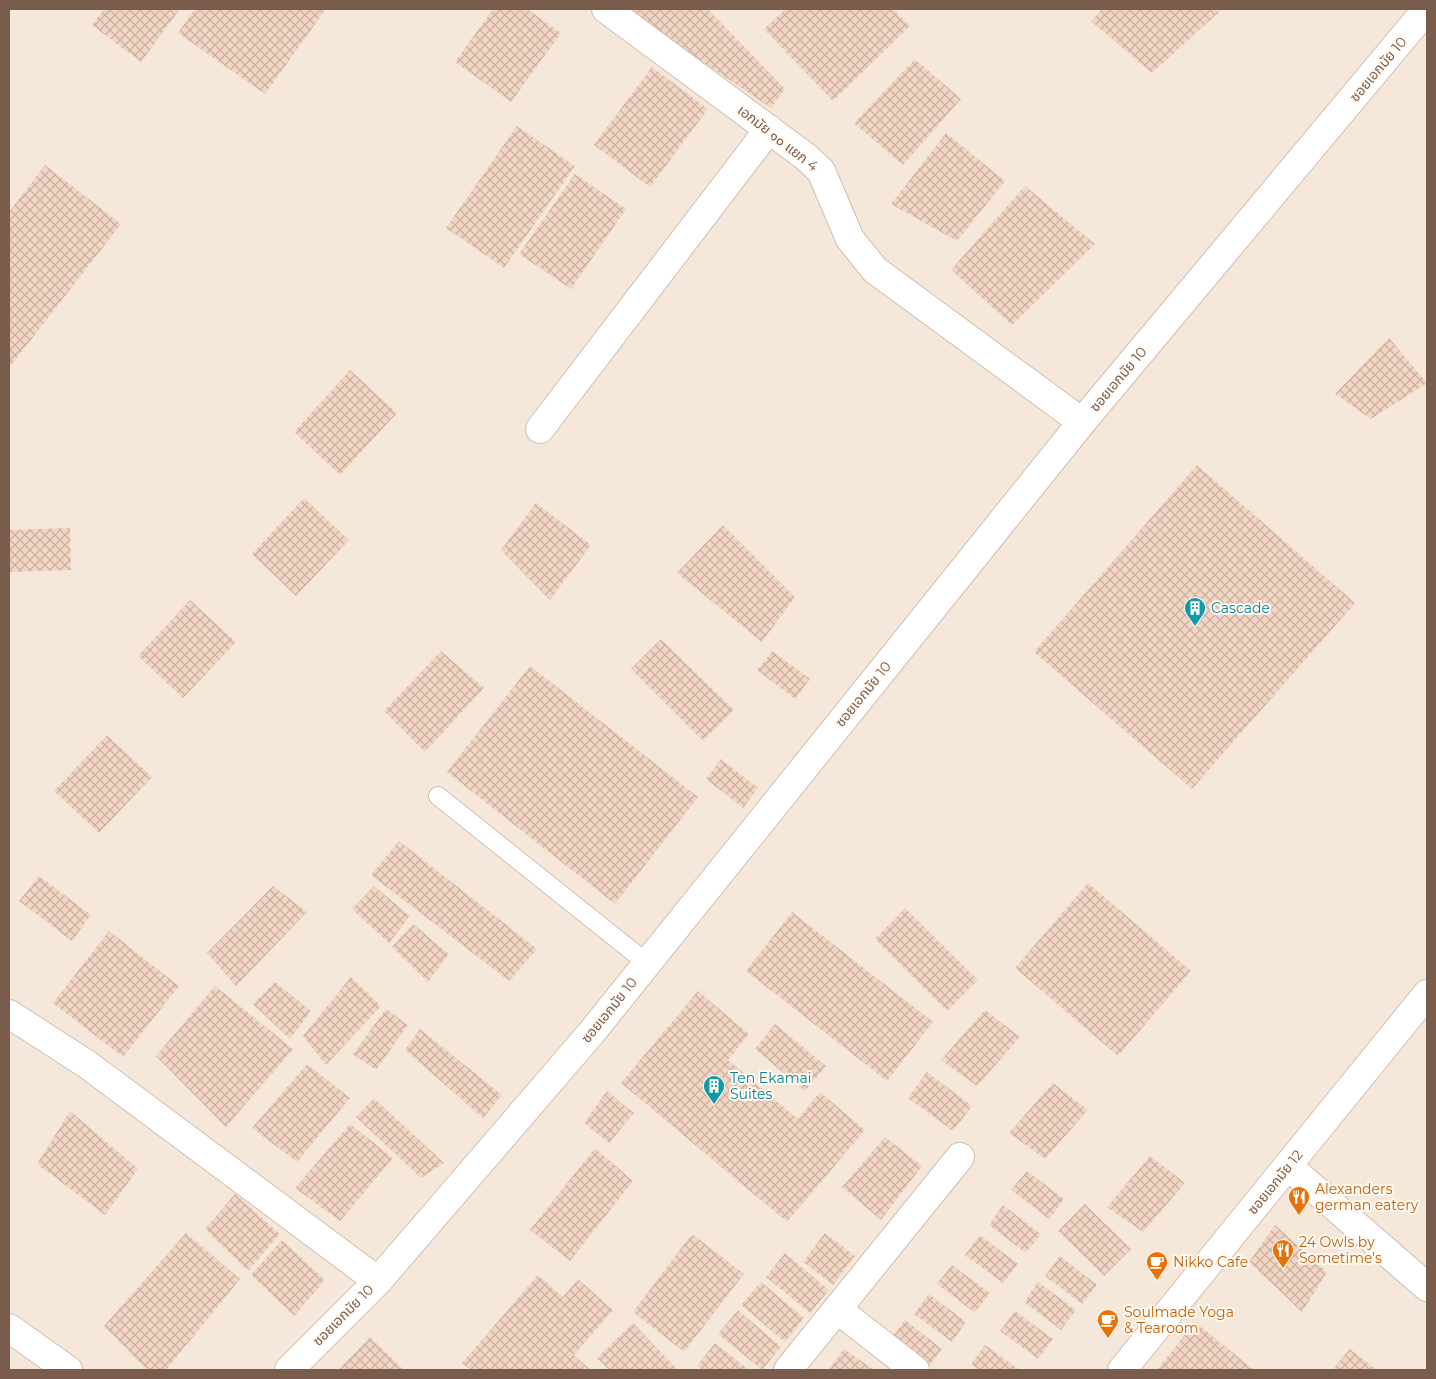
<svg xmlns="http://www.w3.org/2000/svg" width="1436" height="1379" viewBox="0 0 1436 1379" font-family="Montserrat,'Noto Sans Thai',sans-serif">
  <style>
    .residential { fill: #f5e8da }
    .building { fill: url(#building-cross-hatch) }
    .lines { fill: none; stroke-linecap: round; stroke-linejoin: round }
    .lane-casing { stroke: #d1beb0; stroke-width: 20 }
    .street-casing { stroke: #d1beb0; stroke-width: 30 }
    .secondary-casing { stroke: #d6c0b0; stroke-width: 30 }
    .lane { stroke: #fff; stroke-width: 18 }
    .street { stroke: #fff; stroke-width: 28 }
    .secondary { stroke: #fff; stroke-width: 28 }
    .labels { text-anchor: middle; dominant-baseline: central; stroke-width: 4; stroke-linejoin: round; paint-order: stroke }
    .street-label { font-size: 14px; fill: #7a5c4d; stroke: #fffaf3 }
    .culture-label { font-size: 14px; fill: #0d838f; stroke: #fffaf3; text-anchor: start }
    .food-label { font-size: 14px; fill: #c56008; stroke: #fffaf3; text-anchor: start }
  </style>
  <defs>
    <pattern id="building-cross-hatch" width="8" height="8" patternUnits="userSpaceOnUse" patternTransform="scale(1.25)"><rect width="8" height="8" fill="#f3d5c3"/><path d="M0 0l8 8M0 8l8-8" fill="none" stroke="#cab0a1"/></pattern>
  </defs>
  <rect width="100%" height="100%" fill="#fdf6ec"/>
  <rect class="residential" x="9" y="9" width="1418" height="1361"/>
  <g class="building">
    <polygon points="104,9 180,9 141,62 92,25"/>
    <polygon points="195,9 326,9 265,94 178,33"/>
    <polygon points="493,9 527,9 561,33 511,102 455,62"/>
    <polygon points="632,9 708,9 785,89 771,108 629,12"/>
    <polygon points="785,9 893,9 910,26 833,101 764,29"/>
    <polygon points="1102,9 1216,9 1219,12 1152,73 1091,21"/>
    <polygon points="915,59 961,99 903,165 854,123"/>
    <polygon points="652,67 708,109 650,187 594,145"/>
    <polygon points="517,126 575,166 504,268 446,228"/>
    <polygon points="946,133 1005,181 957,241 891,204"/>
    <polygon points="45,165 121,224 9,368 9,212"/>
    <polygon points="575,174 626,209 571,289 519,254"/>
    <polygon points="1025,186 1095,244 1012,325 951,270"/>
    <polygon points="1389,338 1427,383 1371,419 1335,394"/>
    <polygon points="350,370 397,413 340,475 294,432"/>
    <polygon points="1197,465 1355,603 1192,789 1034,652"/>
    <polygon points="304,498 349,540 296,596 252,554"/>
    <polygon points="536,503 591,545 550,600 501,550"/>
    <polygon points="723,525 795,597 762,642 677,573"/>
    <polygon points="70,528 71,570 9,572 9,530"/>
    <polygon points="190,600 236,642 183,698 138,656"/>
    <polygon points="661,639 734,710 703,741 631,669"/>
    <polygon points="441,651 484,688 425,752 384,711"/>
    <polygon points="772,651 810,679 795,699 757,670"/>
    <polygon points="530,666 698,797 615,904 447,772"/>
    <polygon points="107,735 152,777 99,833 54,791"/>
    <polygon points="721,759 758,788 743,808 706,779"/>
    <polygon points="399,841 537,949 509,981 371,875"/>
    <polygon points="39,876 91,915 72,941 19,901"/>
    <polygon points="1088,883 1191,971 1118,1056 1015,968"/>
    <polygon points="273,886 307,912 236,986 207,953"/>
    <polygon points="374,886 410,916 389,943 352,909"/>
    <polygon points="905,908 978,980 947,1011 875,939"/>
    <polygon points="792,912 933,1022 887,1081 746,971"/>
    <polygon points="413,924 449,954 428,982 392,947"/>
    <polygon points="109,931 179,986 123,1057 53,1003"/>
    <polygon points="351,977 381,1006 326,1065 303,1036"/>
    <polygon points="275,982 311,1011 290,1039 253,1004"/>
    <polygon points="215,986 293,1049 226,1127 156,1056"/>
    <polygon points="698,991 749,1034 728,1060 798,1119 820,1092 865,1130 787,1222 621,1083"/>
    <polygon points="386,1009 408,1025 376,1070 353,1054"/>
    <polygon points="985,1010 1020,1037 977,1086 941,1060"/>
    <polygon points="775,1024 826,1066 805,1091 755,1049"/>
    <polygon points="420,1029 502,1095 483,1118 405,1050"/>
    <polygon points="307,1064 350,1098 297,1162 252,1128"/>
    <polygon points="927,1072 972,1106 953,1131 908,1098"/>
    <polygon points="1053,1083 1088,1110 1045,1159 1009,1133"/>
    <polygon points="607,1091 634,1113 609,1143 584,1123"/>
    <polygon points="374,1098 444,1163 421,1178 356,1117"/>
    <polygon points="70,1111 138,1169 105,1215 37,1164"/>
    <polygon points="350,1124 393,1158 340,1221 295,1188"/>
    <polygon points="885,1137 922,1166 881,1220 842,1187"/>
    <polygon points="595,1148 633,1181 570,1261 530,1230"/>
    <polygon points="1150,1156 1185,1183 1143,1232 1107,1207"/>
    <polygon points="1027,1171 1064,1199 1049,1219 1011,1190"/>
    <polygon points="235,1194 280,1234 248,1271 205,1229"/>
    <polygon points="1085,1204 1131,1249 1104,1276 1058,1231"/>
    <polygon points="1003,1205 1041,1234 1026,1253 989,1225"/>
    <polygon points="1275,1225 1327,1272 1302,1312 1249,1262"/>
    <polygon points="186,1233 240,1279 166,1370 147,1370 104,1326"/>
    <polygon points="825,1233 855,1256 833,1285 803,1262"/>
    <polygon points="692,1234 744,1274 684,1352 633,1312"/>
    <polygon points="980,1235 1018,1264 1003,1283 965,1255"/>
    <polygon points="282,1240 325,1280 294,1316 251,1275"/>
    <polygon points="785,1253 829,1290 810,1313 766,1277"/>
    <polygon points="1060,1256 1097,1285 1082,1304 1045,1276"/>
    <polygon points="952,1265 990,1293 975,1313 937,1284"/>
    <polygon points="538,1275 563,1297 578,1279 613,1310 574,1355 591,1370 471,1370 462,1363"/>
    <polygon points="761,1282 804,1318 785,1342 741,1305"/>
    <polygon points="1038,1282 1076,1310 1061,1330 1024,1302"/>
    <polygon points="929,1294 966,1322 952,1342 914,1314"/>
    <polygon points="738,1310 781,1347 762,1370 718,1334"/>
    <polygon points="1015,1311 1053,1339 1038,1359 1000,1331"/>
    <polygon points="905,1320 942,1349 928,1368 890,1340"/>
    <polygon points="1195,1322 1254,1370 1157,1370"/>
    <polygon points="633,1323 677,1369 676,1370 609,1370 597,1358"/>
    <polygon points="370,1337 404,1370 338,1370"/>
    <polygon points="715,1343 749,1370 702,1370 697,1366"/>
    <polygon points="985,1345 1020,1370 979,1370 971,1364"/>
    <polygon points="844,1349 874,1370 828,1370"/>
    <polygon points="1350,1349 1377,1370 1332,1370"/>
  </g>
  <g class="lines">
    <g class="lane-casing">
      <polyline id="lane" points="438,796 647,963"/>
    </g>
    <g class="street-casing">
      <g id="street">
        <polyline points="606,9 806,157 821,171 850,239 875,270 1082,422"/>
        <polyline points="540,429 769,129"/>
        <polyline points="9,1014 88,1065 378,1281"/>
        <polyline points="1288,1166 1427,1287"/>
        <polyline points="837,1309 915,1370"/>
        <polyline points="9,1328 68,1370"/>
        <polyline points="289,1370 378,1281 592,1032 1082,422 1427,9"/>
        <polyline points="788,1370 960,1157"/>
      </g>
    </g>
    <g class="secondary-casing">
      <polyline id="secondary" points="1122,1370 1427,994"/>
    </g>
    <use href="#lane" class="lane"/>
    <use href="#street" class="street"/>
    <use href="#secondary" class="secondary"/>
  </g>
  <defs>
    <g id="building-pin" transform="scale(1.125)"><path d="M0 17L-7.5 6A9.5 9.5 0 1 1 7.5 6Z" fill="#0f9aa8" stroke="#fffaf3"/><path d="M-4-6H4V6H1V3H-1V6H-4ZM-2.5-4.3h1.7v1.8h-1.7ZM.8-4.3h1.7v1.8H.8ZM-2.5-1h1.7V.8h-1.7ZM.8-1h1.7V.8H.8Z" fill="#fff"/></g>
    <g id="restaurant-pin" transform="scale(1.125)"><path d="M0 17L-7.5 6A9.5 9.5 0 1 1 7.5 6Z" fill="#e8710a" stroke="#fffaf3"/><path d="M-5-6h1v4h1v-4h1v4h1v-4h1v5L-1.5 .5V6h-2V.5L-5-1ZM5-6V6H3V1.5H1.5Q1.5-4 5-6Z" fill="#fff"/></g>
    <g id="cafe-pin" transform="scale(1.125)"><path d="M0 17L-7.5 6A9.5 9.5 0 1 1 7.5 6Z" fill="#e8710a" stroke="#fffaf3"/><path d="M-5.5-4.5H6V0H3Q3 3.5 0 3.5H-2.5Q-5.5 3.5-5.5 0ZM3-3.2v2h1.7v-2ZM-6 4.5H4V6H-6Z" fill="#fff"/></g>
  </defs>
  <g fill-rule="evenodd">
    <use href="#building-pin" x="1195" y="608"/>
    <use href="#building-pin" x="714" y="1086"/>
    <use href="#restaurant-pin" x="1299" y="1197"/>
    <use href="#restaurant-pin" x="1283" y="1250"/>
    <use href="#cafe-pin" x="1157" y="1262"/>
    <use href="#cafe-pin" x="1108" y="1320"/>
  </g>
  <g class="labels">
    <g class="street-label">
      <text transform="translate(1378 69) rotate(-50)">ซอยเอกมัย 10</text>
      <text transform="translate(778 138) rotate(38)">เอกมัย ๑๐ แยก 4</text>
      <text transform="translate(1118 379) rotate(-50)">ซอยเอกมัย 10</text>
      <text transform="translate(863 694) rotate(-51)">ซอยเอกมัย 10</text>
      <text transform="translate(609 1010) rotate(-51)">ซอยเอกมัย 10</text>
      <text transform="translate(1275 1182) rotate(-51)">ซอยเอกมัย 12</text>
      <text transform="translate(343 1315) rotate(-45)">ซอยเอกมัย 10</text>
    </g>
    <g class="culture-label">
      <text x="1211" y="608">Cascade</text>
      <text x="730" y="1078">Ten Ekamai<tspan x="730" dy="16">Suites</tspan></text>
    </g>
    <g class="food-label">
      <text x="1315" y="1189">Alexanders<tspan x="1315" dy="16">german eatery</tspan></text>
      <text x="1299" y="1242">24 Owls by<tspan x="1299" dy="16">Sometime's</tspan></text>
      <text x="1173" y="1262">Nikko Cafe</text>
      <text x="1124" y="1312">Soulmade Yoga<tspan x="1124" dy="16">&amp; Tearoom</tspan></text>
    </g>
  </g>
  <rect width="1436" height="1379" fill="none" stroke="#7a5c4d" stroke-width="20"/>
</svg>
